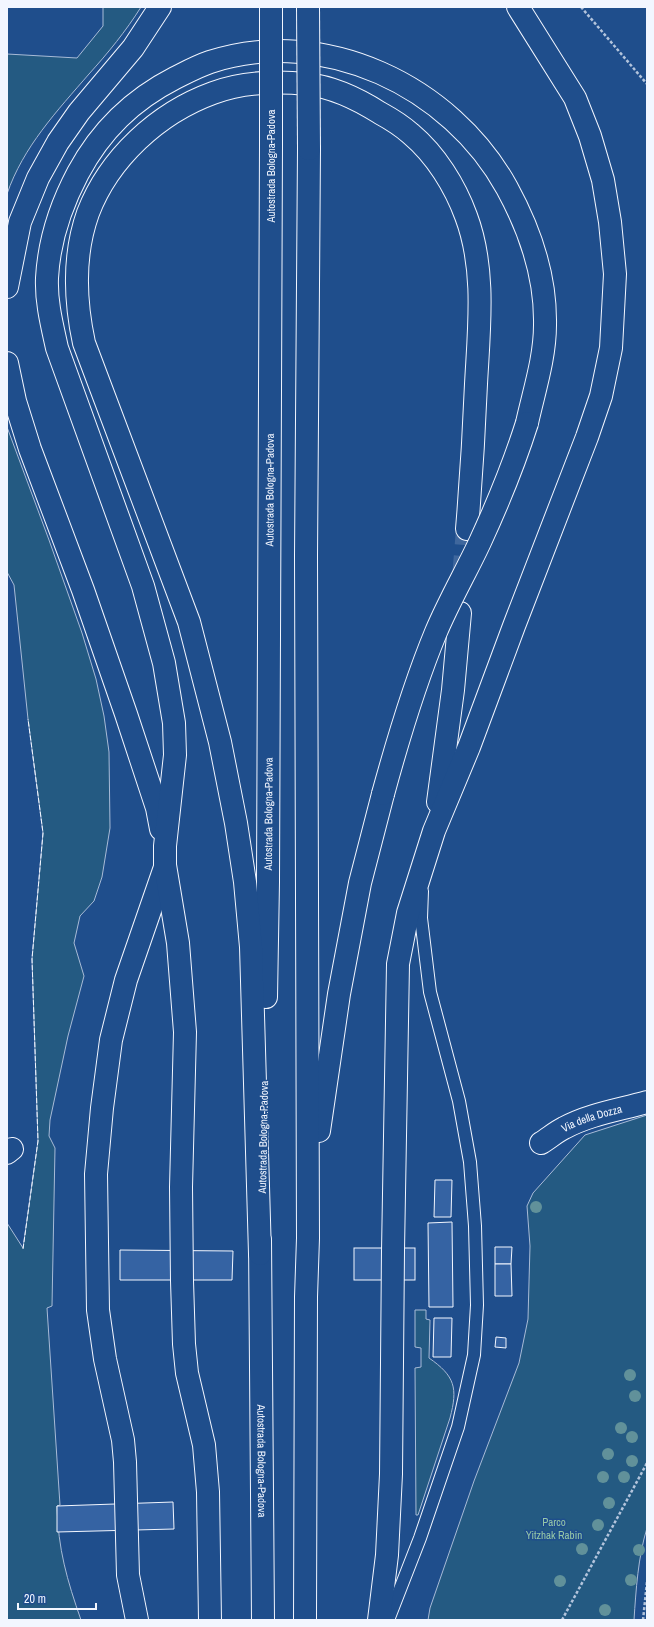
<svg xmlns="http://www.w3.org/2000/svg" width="654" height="1627" viewBox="0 0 654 1627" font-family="'Archivo Narrow',sans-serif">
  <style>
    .green { fill: #245a82; stroke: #a8bbd7 }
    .building { fill: #3563a3; stroke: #f2f6ff }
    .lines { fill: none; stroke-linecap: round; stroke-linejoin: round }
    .motorway-tunnel { stroke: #3f679d; stroke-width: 22; stroke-dasharray: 22 11; stroke-linecap: butt }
    .service-casing { stroke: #f2f6ff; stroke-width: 14 }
    .minor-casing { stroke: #f2f6ff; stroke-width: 24 }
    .motorway-casing { stroke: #f2f6ff; stroke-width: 24 }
    .path { stroke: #b3c4dc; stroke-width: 2.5; stroke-dasharray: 3 2; stroke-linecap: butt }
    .service { stroke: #1f4e8c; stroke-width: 12 }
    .minor { stroke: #1f4e8c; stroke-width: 22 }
    .motorway { stroke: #1f4e8c; stroke-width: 22 }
    .motorway-bridge-casing { stroke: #f2f6ff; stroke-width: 24; stroke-linecap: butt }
    .motorway-bridge { stroke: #1f4e8c; stroke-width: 22 }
    .fence { stroke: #f2f6ff; stroke-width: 1; stroke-dasharray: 5 2; stroke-linecap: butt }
    .tree { fill: #61919a }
    .labels { text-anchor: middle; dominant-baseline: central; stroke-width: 3; stroke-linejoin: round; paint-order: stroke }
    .street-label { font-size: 11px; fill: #f2f6ff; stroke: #1f4e8c }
    .park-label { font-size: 11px; fill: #97c8a6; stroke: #1f4e8c }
  </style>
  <rect width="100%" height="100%" fill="#1f4e8c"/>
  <g class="green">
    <path d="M103 7H141C126 31 108 53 89 74 57 111 23 147 7 194V54L77 58 103 26Z"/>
    <path d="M7 427 49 540 82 633 96 679 104 716 109 752 110 828 102 877 94 901 80 916 74 943 84 976 68 1036 50 1120 49 1136 55 1148 52 1306 47 1308 60 1505 57 1506C58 1549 67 1580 81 1620H7V1223L23 1248 38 1141 32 959 43 833 28 719 14 585 7 572Z"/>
    <path d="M647 1115V1528C638 1557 636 1590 634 1620H428L430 1608 474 1481 519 1363 528 1319 530 1246 527 1206 533 1193 585 1135Z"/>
    <path d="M415 1310H426V1319L430 1320 429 1358C455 1376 458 1388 450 1418L418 1515H416L415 1368 421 1367V1348L415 1347Z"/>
  </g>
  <g class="building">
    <polygon points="435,1180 452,1180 451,1217 434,1217"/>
    <polygon points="452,1222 453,1307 429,1307 428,1223"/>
    <polygon points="495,1247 512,1247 511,1264 495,1264"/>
    <rect x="354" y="1248" width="61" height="32"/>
    <polygon points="120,1250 233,1251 232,1280 120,1280"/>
    <polygon points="495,1264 511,1264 512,1296 495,1296"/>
    <polygon points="434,1318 452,1318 451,1357 433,1357"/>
    <polygon points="496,1337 506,1338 506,1348 495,1347"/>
    <polygon points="173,1502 174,1529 57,1532 57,1506"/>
  </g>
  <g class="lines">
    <polyline class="motorway-tunnel" points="463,578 467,529"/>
    <g class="service-casing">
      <polyline id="service" points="388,1620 420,1538 458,1427 474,1355 477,1305 475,1226 470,1162 459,1101 430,992 421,918 422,891"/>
    </g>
    <g class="minor-casing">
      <g id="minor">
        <path id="s1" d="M541 1143C549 1138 556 1132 564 1128 590 1114 619 1110 647 1102"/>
        <polyline points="7,1153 12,1149"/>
      </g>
    </g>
    <g class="motorway-casing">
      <g id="motorway">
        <polyline points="7,287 20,222 38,178 58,142 79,112 133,48 160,7"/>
        <polyline points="7,363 15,401 30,449 83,590 126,714 157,808 161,829"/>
        <polyline points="438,802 453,690 460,613"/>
        <path id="s2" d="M266 997 268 882 271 145"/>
        <polyline points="319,1131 339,994 360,883 383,794"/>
        <path id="s3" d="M260 1240 263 1620"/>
        <path d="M260 1254 251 947 245 882 236 823 220 742 189 622 84 343C75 301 73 255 88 213 109 158 158 113 213 93 242 82 276 81 307 84 333 87 358 99 380 113 391 119 402 126 411 134 436 155 455 186 466 216 486 269 479 328 476 384 474 432 471 481 467 529"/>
        <polyline points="137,1620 128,1575 125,1462 123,1440 105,1359 98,1310 96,1174 102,1108 111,1040 126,980 164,870"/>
        <path d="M210 1620 208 1492 204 1445 187 1373 184 1344 182 1281 181 1187 185 1032 178 943 165 865V846L175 755 174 723 164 663 143 586 57 348C52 325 46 302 47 278 49 241 61 205 78 173 101 130 132 100 175 78 187 72 198 66 210 62 324 25 451 86 507 188 530 230 546 277 545 325 545 358 534 391 527 423"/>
        <polyline points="305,1620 306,1297 308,1238 306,556 309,149"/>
        <polyline points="379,1620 387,1555 391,1474 393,1251 398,964 408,913 434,831 469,747 514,626 587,437 601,396 611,348 615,274 610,222 603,180 590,136 575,98 518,7"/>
      </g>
    </g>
    <g class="path">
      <polyline points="581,7 647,84"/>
      <polyline points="562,1620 647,1463"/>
      <polyline points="643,1620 647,1582"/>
    </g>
    <use href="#service" class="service"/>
    <use href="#minor" class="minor"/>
    <use href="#motorway" class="motorway"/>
    <g class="motorway-bridge-casing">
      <g id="motorway-bridge">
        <polyline points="308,7 309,149"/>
        <polyline points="271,145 271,7"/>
        <path d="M383 794C398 739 414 685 436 632 449 601 466 572 480 542 498 503 514 464 527 423"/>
      </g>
    </g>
    <use href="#motorway-bridge" class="motorway-bridge"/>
    <polyline class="fence" points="23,1249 38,1141 32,959 43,833 28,719"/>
  </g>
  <g class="tree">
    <circle cx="536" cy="1207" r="6"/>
    <circle cx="630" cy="1375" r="6"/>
    <circle cx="635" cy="1396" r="6"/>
    <circle cx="621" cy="1428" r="6"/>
    <circle cx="632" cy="1437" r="6"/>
    <circle cx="608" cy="1454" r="6"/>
    <circle cx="632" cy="1461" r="6"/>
    <circle cx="603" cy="1477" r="6"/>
    <circle cx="624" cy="1477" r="6"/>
    <circle cx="609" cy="1503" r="6"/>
    <circle cx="598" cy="1525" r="6"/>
    <circle cx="582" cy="1549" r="6"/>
    <circle cx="639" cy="1550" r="6"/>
    <circle cx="631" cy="1580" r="6"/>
    <circle cx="560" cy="1581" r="6"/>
    <circle cx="605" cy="1610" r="6"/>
  </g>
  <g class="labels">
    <g class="street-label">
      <text transform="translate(271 166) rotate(-90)">Autostrada Bologna-Padova</text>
      <text stroke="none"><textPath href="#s2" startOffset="507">Autostrada Bologna-Padova</textPath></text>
      <text stroke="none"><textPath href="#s2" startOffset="183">Autostrada Bologna-Padova</textPath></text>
      <text stroke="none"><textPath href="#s1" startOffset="57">Via della Dozza</textPath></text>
      <text transform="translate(263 1137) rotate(-89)">Autostrada Bologna-Padova</text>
      <text stroke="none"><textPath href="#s3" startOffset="221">Autostrada Bologna-Padova</textPath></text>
    </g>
    <g class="park-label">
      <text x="554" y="1522">Parco<tspan x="554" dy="13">Yitzhak Rabin</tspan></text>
    </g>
  </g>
  <rect width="654" height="1627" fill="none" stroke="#f2f6ff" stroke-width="16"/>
  <path d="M18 1603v6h78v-6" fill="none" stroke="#f2f6ff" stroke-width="2"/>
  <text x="24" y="1603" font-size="12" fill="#f2f6ff" stroke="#1f4e8c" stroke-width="3" paint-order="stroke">20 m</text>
</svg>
